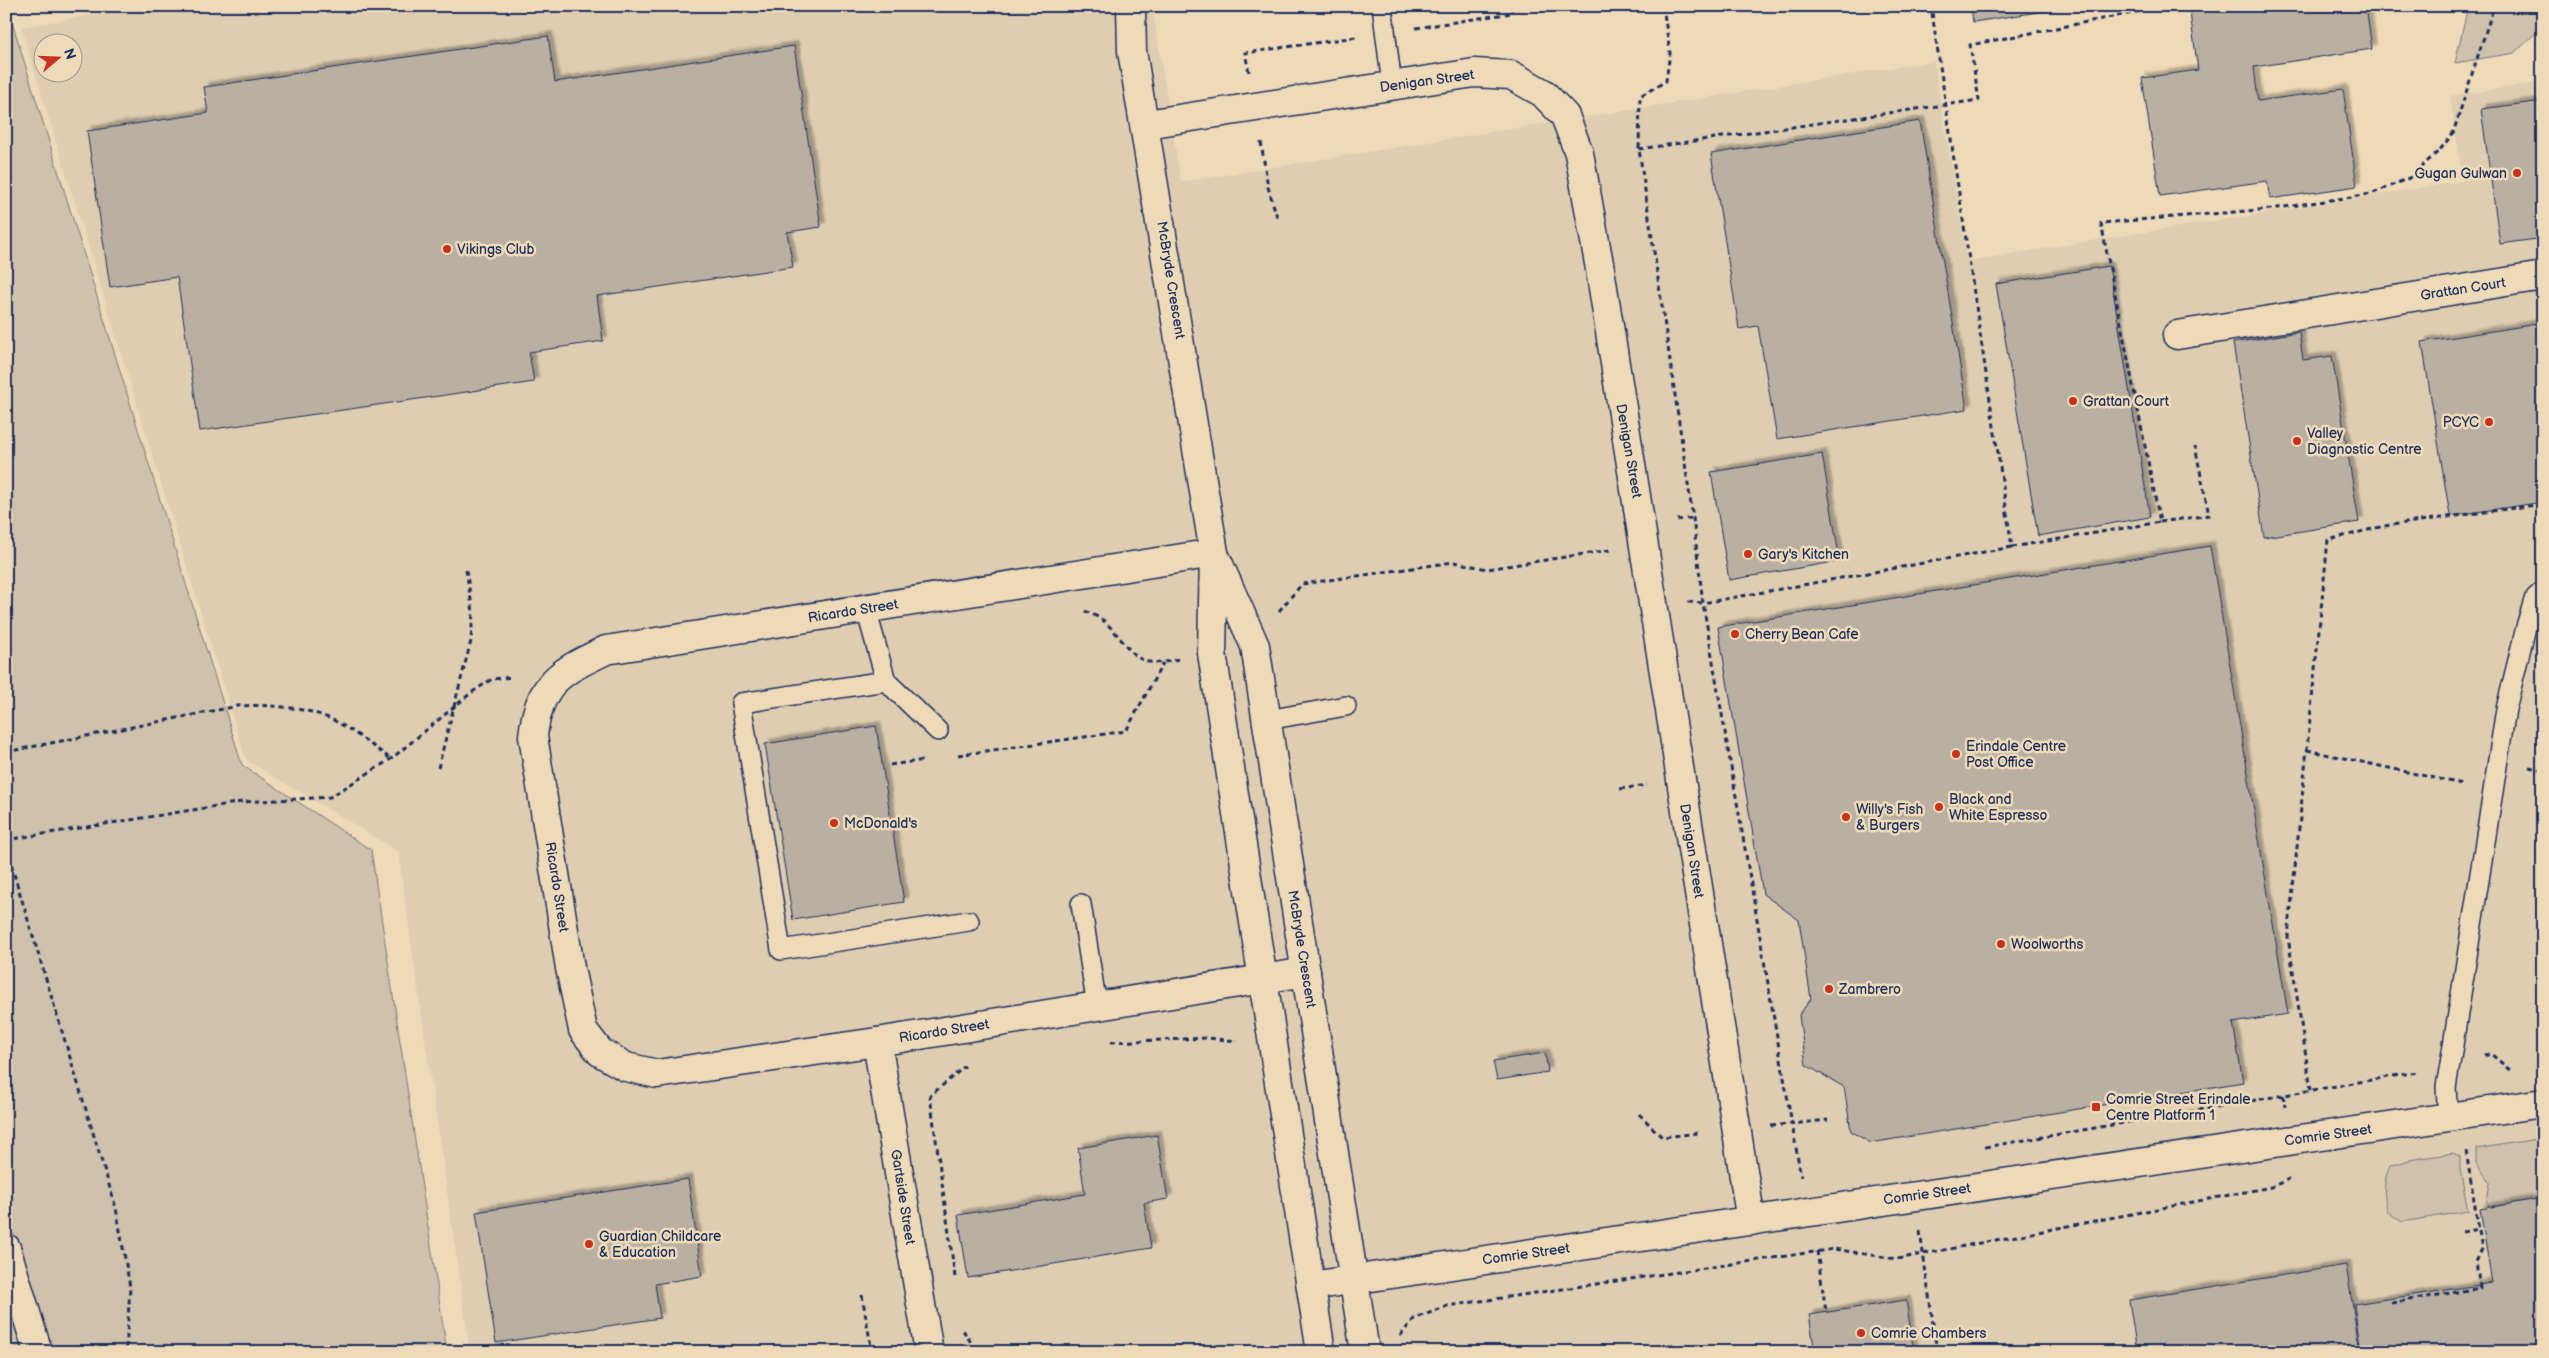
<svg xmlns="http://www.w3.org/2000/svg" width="2549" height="1358" viewBox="0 0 2549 1358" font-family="'Balsamiq Sans',sans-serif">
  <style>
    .built { fill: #decdb1; fill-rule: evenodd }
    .green { fill: #cfc1ab; stroke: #757884 }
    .building { fill: #bab0a2; stroke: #1b2f5e; filter: url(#shadow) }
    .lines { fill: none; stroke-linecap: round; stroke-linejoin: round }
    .lane-casing { stroke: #1b2f5e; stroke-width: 22 }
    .street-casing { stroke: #1b2f5e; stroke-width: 31 }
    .secondary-casing { stroke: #1b2f5e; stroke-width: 31 }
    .primary-casing { stroke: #1b2f5e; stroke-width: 31 }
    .path { stroke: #1b2f5e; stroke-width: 3; stroke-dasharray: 5 4; stroke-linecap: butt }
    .lane { stroke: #eedab8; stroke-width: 19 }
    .street { stroke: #eedab8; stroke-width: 28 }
    .secondary { stroke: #eedab8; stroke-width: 28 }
    .primary { stroke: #eedab8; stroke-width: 28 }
    .poi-dot { fill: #c8321e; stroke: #eedab8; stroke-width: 2 }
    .labels { text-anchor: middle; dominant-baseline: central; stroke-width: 5; stroke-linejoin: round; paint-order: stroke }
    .street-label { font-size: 14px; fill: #1b2f5e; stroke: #eedab8 }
    .poi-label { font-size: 14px; fill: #1b2f5e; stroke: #eedab8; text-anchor: start }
  </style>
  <defs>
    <filter id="shadow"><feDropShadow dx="4.5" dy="-4.5" stdDeviation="1" flood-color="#0004"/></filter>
  </defs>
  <rect width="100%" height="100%" fill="#eedab8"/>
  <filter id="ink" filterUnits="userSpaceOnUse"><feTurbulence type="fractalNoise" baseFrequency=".02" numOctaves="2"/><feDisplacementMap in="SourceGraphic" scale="10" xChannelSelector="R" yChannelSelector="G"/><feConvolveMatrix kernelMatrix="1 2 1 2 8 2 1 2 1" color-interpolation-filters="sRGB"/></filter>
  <g filter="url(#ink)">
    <path class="built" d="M145 6H1152L1181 182 1934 61 1967 261 2463 181 2450 96 2543 82V1352H470L398 851 246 760 21 27ZM42 42H72V72H42Z"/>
    <g class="green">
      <polygon points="7,6 242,765 371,850 447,1352 6,1352"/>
      <polygon points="2468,6 2543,6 2543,26 2515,53 2455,63"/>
      <polygon points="2543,1138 2543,1198 2489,1207 2487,1200 2490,1183 2476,1162 2476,1149"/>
      <path d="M2454 1153 2460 1157V1169L2468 1211 2402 1222 2388 1212C2383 1197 2383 1180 2390 1166L2409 1160Z"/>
    </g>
    <g class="building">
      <polygon points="1971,6 2078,6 1973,22"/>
      <polygon points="2189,6 2366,6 2372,49 2254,67 2258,101 2343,89 2357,186 2270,199 2267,181 2160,196 2142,78 2198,70"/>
      <polygon points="548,36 555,82 794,46 821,227 787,232 793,267 597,296 603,341 529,352 534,382 200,431 177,277 110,287 87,131 208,113 204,87"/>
      <polygon points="2543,101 2543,238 2500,244 2481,109"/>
      <polygon points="1920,121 1967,409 1777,439 1758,326 1739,329 1711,154"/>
      <polygon points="2109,266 2150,517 2038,536 1996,284"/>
      <polygon points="2543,323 2543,502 2450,516 2422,342"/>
      <polygon points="2299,332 2303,360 2332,356 2359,522 2264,537 2233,343"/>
      <polygon points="1822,454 1840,561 1729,580 1711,472"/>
      <polygon points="2210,546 2288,1014 2233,1023 2243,1082 1870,1143 1851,1131 1844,1087 1806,1065 1799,1015 1811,999 1799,920 1763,894 1718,627"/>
      <polygon points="876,726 904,902 793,920 765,744"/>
      <polygon points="1545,1053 1548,1072 1497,1080 1493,1061"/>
      <polygon points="1157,1135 1168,1199 1144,1203 1151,1248 968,1278 958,1215 1085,1194 1078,1148"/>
      <polygon points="688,1179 702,1276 655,1284 660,1318 496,1343 476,1212"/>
      <polygon points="2543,1198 2543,1352 2361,1352 2354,1304 2492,1283 2480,1209"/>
      <polygon points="2346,1265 2360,1352 2137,1352 2129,1300"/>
      <polygon points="1906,1300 1914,1352 1815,1352 1809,1315"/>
    </g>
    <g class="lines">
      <g class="lane-casing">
        <g id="lane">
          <polyline points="1382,6 1392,85"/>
          <polyline points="866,609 886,681 938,731"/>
          <polyline points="886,681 741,703 781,950 969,921"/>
          <polyline points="1267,720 1346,706"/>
          <polyline points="1081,904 1097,1007"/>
          <polyline points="2448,1117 2446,1087 2450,1064 2506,709 2527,623 2535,597 2543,591"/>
        </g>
      </g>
      <g class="street-casing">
        <g id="street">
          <polyline points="1146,124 1474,73 1511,75 1543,93 1565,116 1579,153 1600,269 1751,1221"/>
          <polyline points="2177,335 2543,276"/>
          <path d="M1214 553 606 650C560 672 539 682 533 736L570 968 583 1030 600 1052 626 1067 657 1074 877 1042 1306 972"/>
          <polyline points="877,1042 929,1352"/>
          <polyline points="1311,1286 2543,1103"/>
        </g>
      </g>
      <g class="secondary-casing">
        <g id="secondary">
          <polyline points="1131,6 1132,51 1214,553 1212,653 1321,1352"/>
          <polyline points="1217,560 1255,646 1365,1352"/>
        </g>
      </g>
      <g class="primary-casing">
        <polyline id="primary" points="6,1248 38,1352"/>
      </g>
      <g class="path">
        <polyline points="1663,6 1670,53 1666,81 1640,96 1639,149 1693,518 1703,603 1801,1177"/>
        <polyline points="1416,28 1512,13 1511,6"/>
        <polyline points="1249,72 1245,53 1356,37"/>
        <polyline points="1261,142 1268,187 1278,220"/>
        <polyline points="1639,149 1979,100 1970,45 2158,8"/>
        <polyline points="1677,520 1693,518"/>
        <polyline points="2160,522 2209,515 2195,446"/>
        <polyline points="2012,547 2160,522 2101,223 2271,209 2371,194 2409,178 2440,150 2453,133 2494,6"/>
        <polyline points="1688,602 1703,603 2012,547 1931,6"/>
        <path d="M1085 611C1091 614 1100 617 1105 622 1133 648 1133 672 1178 659"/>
        <polyline points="1279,611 1302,584 1454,562 1487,569 1610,550"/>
        <polyline points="2307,750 2462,784"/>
        <path d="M6 752 238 706C268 704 306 707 333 720 353 730 372 746 391 759"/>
        <polyline points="958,755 1126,731 1163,663"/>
        <polyline points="890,765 925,760"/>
        <polyline points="2529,767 2543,770"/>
        <polyline points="438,768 471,641 473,612 466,570"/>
        <polyline points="1620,789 1647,785"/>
        <polyline points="6,840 242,802 330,797 391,759 471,693 492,679 513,677"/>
        <polyline points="6,848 116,1208 130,1287 126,1352"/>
        <polyline points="1111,1042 1207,1038 1237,1041"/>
        <polyline points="2484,1056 2491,1054 2511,1071"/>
        <polyline points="2311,1090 2288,937 2328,540 2384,526 2543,504"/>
        <polyline points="2283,1095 2285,1107"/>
        <polyline points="1639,1114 1662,1137 1700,1133"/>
        <polyline points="1771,1126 1828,1120"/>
        <polyline points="1985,1147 2417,1072"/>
        <polyline points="1920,1231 1937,1352"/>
        <polyline points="2462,1232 2479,1229"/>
        <polyline points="1817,1251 1826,1312"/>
        <polyline points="955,1277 930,1096 965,1066"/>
        <polyline points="862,1295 872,1352"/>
        <polyline points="2391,1303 2480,1288 2476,1262 2482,1249 2466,1151"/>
        <polyline points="963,1330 977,1352"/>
        <polyline points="1400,1336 1414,1319 1447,1306 1834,1249 1897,1259 2271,1187 2289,1179"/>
      </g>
      <use href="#lane" class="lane"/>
      <use href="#street" class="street"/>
      <use href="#secondary" class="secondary"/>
      <use href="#primary" class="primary"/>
    </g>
  </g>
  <g class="poi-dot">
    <circle cx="2517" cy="173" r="5"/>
    <circle cx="447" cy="249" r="5"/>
    <circle cx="2073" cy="401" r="5"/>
    <circle cx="2489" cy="422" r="5"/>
    <circle cx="2297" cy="441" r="5"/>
    <circle cx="1748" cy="554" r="5"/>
    <circle cx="1735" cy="634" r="5"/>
    <circle cx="1956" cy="754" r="5"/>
    <circle cx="1939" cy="807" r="5"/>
    <circle cx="1846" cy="817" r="5"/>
    <circle cx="834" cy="823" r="5"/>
    <circle cx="2001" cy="944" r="5"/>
    <circle cx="1829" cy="989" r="5"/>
    <rect x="2091" y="1102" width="10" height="10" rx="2.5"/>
    <circle cx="589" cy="1244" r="5"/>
    <circle cx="1861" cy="1333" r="5"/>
  </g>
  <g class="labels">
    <g class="street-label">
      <text transform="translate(1427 81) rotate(-8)">Denigan Street</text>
      <text transform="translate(1171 280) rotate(81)">McBryde Crescent</text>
      <text transform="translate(2463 289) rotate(-9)">Grattan Court</text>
      <text transform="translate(1629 451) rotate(80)">Denigan Street</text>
      <text transform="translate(853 611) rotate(-9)">Ricardo Street</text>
      <text transform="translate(1692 851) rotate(81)">Denigan Street</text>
      <text transform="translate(557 887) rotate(81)">Ricardo Street</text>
      <text transform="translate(1302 949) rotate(81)">McBryde Crescent</text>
      <text transform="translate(944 1031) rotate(-9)">Ricardo Street</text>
      <text transform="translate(2328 1135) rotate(-8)">Comrie Street</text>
      <text transform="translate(1927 1194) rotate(-8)">Comrie Street</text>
      <text transform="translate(903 1197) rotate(81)">Gartside Street</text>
      <text transform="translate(1526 1254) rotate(-8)">Comrie Street</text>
    </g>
    <g class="poi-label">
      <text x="2507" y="173" text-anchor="end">Gugan Gulwan</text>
      <text x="457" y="249">Vikings Club</text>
      <text x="2083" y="401">Grattan Court</text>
      <text x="2479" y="422" text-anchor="end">PCYC</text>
      <text x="2307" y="433">Valley<tspan x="2307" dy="16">Diagnostic Centre</tspan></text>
      <text x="1758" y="554">Gary's Kitchen</text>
      <text x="1745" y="634">Cherry Bean Cafe</text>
      <text x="1966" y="746">Erindale Centre<tspan x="1966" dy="16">Post Office</tspan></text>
      <text x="1949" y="799">Black and<tspan x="1949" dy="16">White Espresso</tspan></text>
      <text x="1856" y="809">Willy's Fish<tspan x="1856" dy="16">&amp; Burgers</tspan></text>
      <text x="844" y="823">McDonald's</text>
      <text x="2011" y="944">Woolworths</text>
      <text x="1839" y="989">Zambrero</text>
      <text x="2106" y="1099">Comrie Street Erindale<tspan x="2106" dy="16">Centre Platform 1</tspan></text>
      <text x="599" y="1236">Guardian Childcare<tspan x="599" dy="16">&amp; Education</tspan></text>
      <text x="1871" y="1333">Comrie Chambers</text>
    </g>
  </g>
  <rect width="2549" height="1358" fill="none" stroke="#eedab8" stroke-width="25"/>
  <rect x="12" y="12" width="2524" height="1333" fill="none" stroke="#1b2f5e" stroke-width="2" filter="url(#ink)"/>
  <g transform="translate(58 58) rotate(71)"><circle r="24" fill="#eedab8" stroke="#9a9694"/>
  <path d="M0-4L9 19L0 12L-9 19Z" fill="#c8321e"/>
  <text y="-8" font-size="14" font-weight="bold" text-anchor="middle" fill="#1b2f5e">N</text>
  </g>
</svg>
